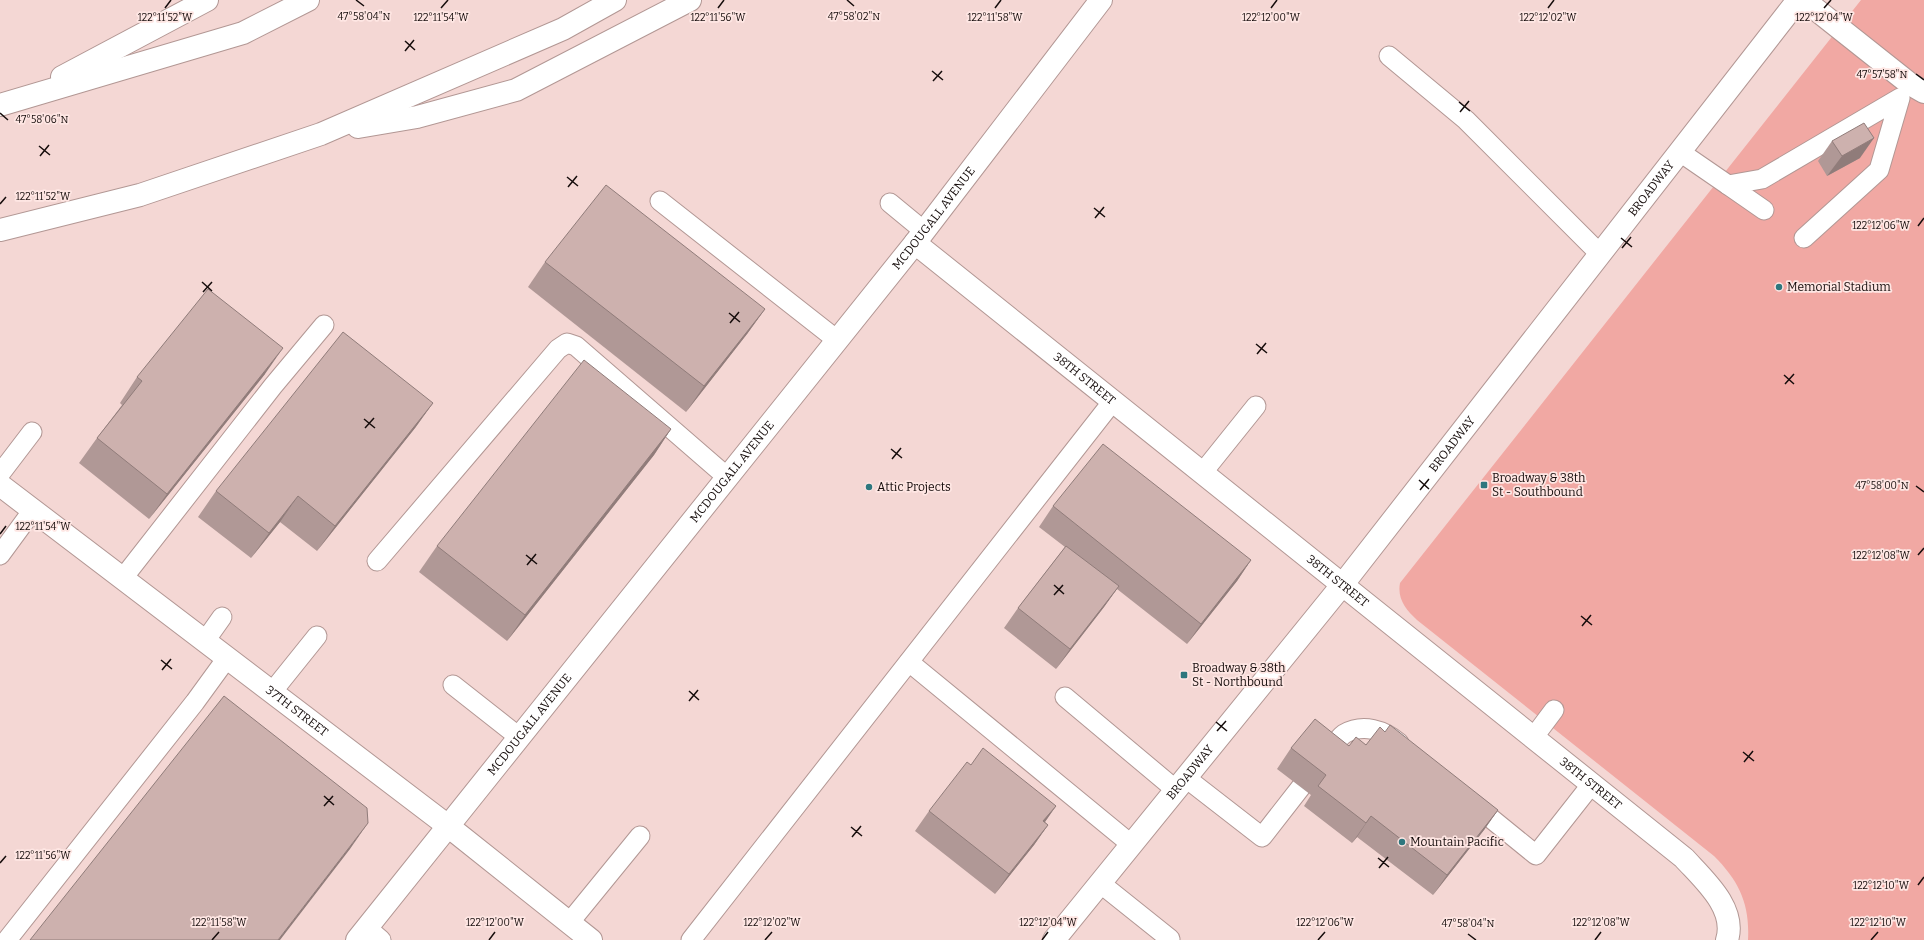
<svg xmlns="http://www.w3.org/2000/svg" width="1924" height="940" viewBox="0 0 1924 940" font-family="Bitter,serif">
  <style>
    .garden { fill: #f1a8a3 }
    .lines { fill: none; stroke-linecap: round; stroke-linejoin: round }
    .lane-casing { stroke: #b29794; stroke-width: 21 }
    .street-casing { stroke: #b29794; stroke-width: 24 }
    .secondary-casing { stroke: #b29794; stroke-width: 24 }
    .primary-casing { stroke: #b29794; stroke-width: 24 }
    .highway-casing { stroke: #b29794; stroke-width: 24 }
    .lane { stroke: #fff; stroke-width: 19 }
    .street { stroke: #fff; stroke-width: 22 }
    .secondary { stroke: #fff; stroke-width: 22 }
    .primary { stroke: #fff; stroke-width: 22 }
    .highway { stroke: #fff; stroke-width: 22 }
    .wall { fill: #b09896 }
    .shaded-wall { fill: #907c7a }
    .building { fill: #cdb1ae; stroke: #907c7a }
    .ticks { fill: none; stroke: #160d0c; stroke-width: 1.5 }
    .poi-dot { fill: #2e777e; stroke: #fee6e3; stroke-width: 1.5 }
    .labels { text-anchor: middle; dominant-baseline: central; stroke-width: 3.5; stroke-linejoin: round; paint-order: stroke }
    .street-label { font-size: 12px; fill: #160d0c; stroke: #fee6e3 }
    .poi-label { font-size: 12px; fill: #160d0c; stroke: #fee6e3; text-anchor: start }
    .ticks-label { font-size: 10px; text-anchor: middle; fill: #160d0c; stroke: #fee6e3; stroke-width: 3.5; stroke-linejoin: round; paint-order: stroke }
  </style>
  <rect width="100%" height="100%" fill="#f4d7d4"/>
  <path class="garden" d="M1861 0H1924V940H1748C1750 904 1739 881 1714 856L1417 620C1406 610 1397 599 1400 583Z"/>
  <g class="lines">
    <g class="lane-casing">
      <g id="lane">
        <polyline points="1389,56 1466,120 1600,254"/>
        <polyline points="1680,152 1728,185"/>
        <polyline points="660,201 837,340"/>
        <polyline points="890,203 924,231"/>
        <polyline points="1764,210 1728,185 1762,179 1900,98 1879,170 1804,238"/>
        <polyline points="1203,472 1256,406"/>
        <polyline points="0,474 32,432"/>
        <polyline points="0,555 33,510"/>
        <polyline points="377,561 558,349 567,343 576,346 727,477"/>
        <polyline points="123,578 273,386 324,325"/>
        <polyline points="205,641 222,617"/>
        <polyline points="909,662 1132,845"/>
        <polyline points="453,685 519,737"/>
        <polyline points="272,692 317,636"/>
        <polyline points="1065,697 1176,790"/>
        <polyline points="1533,738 1554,710"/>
        <path d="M1324 758C1330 751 1337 739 1344 734 1363 723 1384 730 1399 743"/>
        <polyline points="1186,778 1262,837 1301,787"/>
        <polyline points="1472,803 1536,855 1591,785"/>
        <polyline points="1100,883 1170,939"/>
        <polyline points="569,923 640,836"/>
        <polyline points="367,928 381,940"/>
        <polyline points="7,940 195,702 227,658"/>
        <polyline points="691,940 1113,401"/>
      </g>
    </g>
    <g class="street-casing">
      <g id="street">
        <polyline points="1804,0 1910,84 1924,92"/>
        <path id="s1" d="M915 243 1684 858C1703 879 1737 908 1727 940"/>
        <path id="s2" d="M357 940 915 243 1101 0"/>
      </g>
    </g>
    <g class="secondary-casing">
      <g id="secondary">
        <path id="s3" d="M0 485 448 826 591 940"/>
      </g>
    </g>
    <g class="primary-casing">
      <g id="primary">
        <path id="s4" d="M1054 940 1343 584 1798 0"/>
      </g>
    </g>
    <g class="highway-casing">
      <g id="highway">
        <polyline points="62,77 207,0"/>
        <polyline points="0,105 243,33 308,0"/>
        <polyline points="358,127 417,117 516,90 690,0"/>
        <polyline points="0,230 140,195 321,134 563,29 615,0"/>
      </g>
    </g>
    <use href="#lane" class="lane"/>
    <use href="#street" class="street"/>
    <use href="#secondary" class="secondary"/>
    <use href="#primary" class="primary"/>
    <use href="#highway" class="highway"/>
  </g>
  <g class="wall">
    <polygon points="1832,141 1860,158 1827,176 1818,161"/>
    <polygon points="545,262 765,309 747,334 686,412 528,287"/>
    <polygon points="265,374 149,519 79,463 97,438 122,405 120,403 137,377"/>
    <polygon points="433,403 415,428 317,551 280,522 251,558 198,517 216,491"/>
    <polygon points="671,429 654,455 507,641 419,572 437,546"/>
    <polygon points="1053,506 1251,560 1237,581 1187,644 1117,589 1104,607 1056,669 1004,628 1018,608 1065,547 1039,527"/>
    <polygon points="1385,732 1498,810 1484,830 1433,895 1357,837 1352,843 1304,806 1311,795 1277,769 1291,748 1366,745"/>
    <polygon points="971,765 1056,806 1045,822 1048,825 1034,845 995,894 915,831 929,811"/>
  </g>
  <g class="shaded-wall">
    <polygon points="1874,138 1860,158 1827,176 1842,156"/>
    <polygon points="765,309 747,334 686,412 704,386"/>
    <polygon points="283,348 265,374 149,519 167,494"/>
    <polygon points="433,403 415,428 317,551 335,526"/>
    <polygon points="671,429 654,455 507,641 525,615"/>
    <polygon points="298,496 280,522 251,558 269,533"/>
    <polygon points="1251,560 1237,581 1187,644 1201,624"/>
    <polygon points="1119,586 1104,607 1056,669 1070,649"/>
    <polygon points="1056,806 1042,826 1043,821"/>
    <polygon points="1498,810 1484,830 1433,895 1447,875"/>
    <polygon points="1371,816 1357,837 1352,843 1366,823"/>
    <polygon points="368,823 350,849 280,940 278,940"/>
    <polygon points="1048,825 1034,845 995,894 1009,874"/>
  </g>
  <g class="building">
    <polygon points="1864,123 1874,138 1842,156 1832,141"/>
    <polygon points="606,185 765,309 704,386 545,262"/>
    <polygon points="208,289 283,348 167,494 97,438 142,381 137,377"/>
    <polygon points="343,332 433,403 335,526 298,496 269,533 216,491"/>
    <polygon points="584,360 671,429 525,615 437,546"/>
    <polygon points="1103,444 1251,560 1201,624 1053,506"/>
    <polygon points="1066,546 1119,586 1070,649 1018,608"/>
    <polygon points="224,696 367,808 368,823 278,940 30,940"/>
    <polygon points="1315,719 1349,746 1356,737 1366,745 1380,727 1385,732 1390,725 1498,810 1447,875 1371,816 1366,823 1318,786 1326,775 1291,748"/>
    <polygon points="983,748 1056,806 1043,821 1048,825 1009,874 929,811 967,762 971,765"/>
  </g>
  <path class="ticks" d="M356 0 364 6M847 0 854 6M165 8 171 0M441 8 448 0M718 8 724 0M995 8 1001 0M1271 8 1277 0M1548 8 1554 0M1824 8 1831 0M405 41 415 50M405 51 414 40M932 71 943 80M1916 74 1924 80M933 81 942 71M1459 102 1470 111M1460 112 1469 101M0 113 8 120M39 146 50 155M40 156 49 145M567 177 578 186M568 187 577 176M0 204 6 197M1094 208 1105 217M1095 218 1104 207M1918 226 1924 218M1621 238 1632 247M1622 248 1631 237M202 282 212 291M203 292 212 282M729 313 740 322M730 323 739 312M1256 344 1267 353M1257 354 1266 343M1784 375 1794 384M1785 384 1794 374M364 419 375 428M365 428 374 418M891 449 902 458M892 459 901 448M1419 480 1429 489M1916 486 1924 492M1420 490 1429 479M0 534 6 526M526 555 537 564M1918 555 1924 548M527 565 536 554M1054 585 1064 594M1054 595 1063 585M1581 616 1592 625M1582 626 1591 615M161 660 172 669M162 670 171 659M689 691 699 700M689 701 698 690M1216 722 1227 731M1217 731 1226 721M1743 752 1754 761M1744 762 1753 751M324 796 334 805M324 806 333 796M851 827 862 836M852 837 861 826M1378 858 1389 867M0 863 6 856M1379 868 1388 857M1918 885 1924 877M1468 934 1476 940M212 940 219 932M489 940 495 932M765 940 772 932M1042 940 1048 932M1318 940 1325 932M1595 940 1601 932M1871 940 1878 932"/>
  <g class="poi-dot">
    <circle cx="1779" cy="287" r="4"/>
    <rect x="1480" y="481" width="8" height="8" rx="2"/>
    <circle cx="869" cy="487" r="4"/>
    <rect x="1180" y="671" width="8" height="8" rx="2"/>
    <circle cx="1402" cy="842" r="4"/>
  </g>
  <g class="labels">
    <g class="street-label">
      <text stroke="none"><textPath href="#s4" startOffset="960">BROADWAY</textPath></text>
      <text stroke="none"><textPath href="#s2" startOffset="924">MCDOUGALL AVENUE</textPath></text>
      <text stroke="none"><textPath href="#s1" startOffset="217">38TH STREET</textPath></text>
      <text stroke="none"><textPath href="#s4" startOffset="636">BROADWAY</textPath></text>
      <text stroke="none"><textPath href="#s2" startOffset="600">MCDOUGALL AVENUE</textPath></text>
      <text stroke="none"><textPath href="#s1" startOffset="541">38TH STREET</textPath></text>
      <text stroke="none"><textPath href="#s3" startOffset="373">37TH STREET</textPath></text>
      <text stroke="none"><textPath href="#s2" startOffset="276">MCDOUGALL AVENUE</textPath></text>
      <text stroke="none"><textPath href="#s4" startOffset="216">BROADWAY</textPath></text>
      <text stroke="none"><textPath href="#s1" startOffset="865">38TH STREET</textPath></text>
    </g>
    <g class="poi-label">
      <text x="1787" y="287">Memorial Stadium</text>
      <text x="1492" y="478">Broadway &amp; 38th<tspan x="1492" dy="14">St - Southbound</tspan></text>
      <text x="877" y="487">Attic Projects</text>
      <text x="1192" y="668">Broadway &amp; 38th<tspan x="1192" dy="14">St - Northbound</tspan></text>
      <text x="1410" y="842">Mountain Pacific</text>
    </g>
  </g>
  <g class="ticks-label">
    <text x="364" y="20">47°58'04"N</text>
    <text x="854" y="20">47°58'02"N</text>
    <text x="165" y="21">122°11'52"W</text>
    <text x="441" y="21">122°11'54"W</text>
    <text x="718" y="21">122°11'56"W</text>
    <text x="995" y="21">122°11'58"W</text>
    <text x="1271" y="21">122°12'00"W</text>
    <text x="1548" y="21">122°12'02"W</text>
    <text x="1824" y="21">122°12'04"W</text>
    <text x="1882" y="78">47°57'58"N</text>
    <text x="42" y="123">47°58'06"N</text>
    <text x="43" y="200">122°11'52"W</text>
    <text x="1881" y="229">122°12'06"W</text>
    <text x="1882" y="489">47°58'00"N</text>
    <text x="43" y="530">122°11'54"W</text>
    <text x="1881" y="559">122°12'08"W</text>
    <text x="43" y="859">122°11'56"W</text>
    <text x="1881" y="889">122°12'10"W</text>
    <text x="219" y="926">122°11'58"W</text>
    <text x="495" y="926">122°12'00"W</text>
    <text x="772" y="926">122°12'02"W</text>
    <text x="1048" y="926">122°12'04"W</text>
    <text x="1325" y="926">122°12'06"W</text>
    <text x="1601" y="926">122°12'08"W</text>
    <text x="1878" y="926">122°12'10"W</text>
    <text x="1468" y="927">47°58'04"N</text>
  </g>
</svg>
